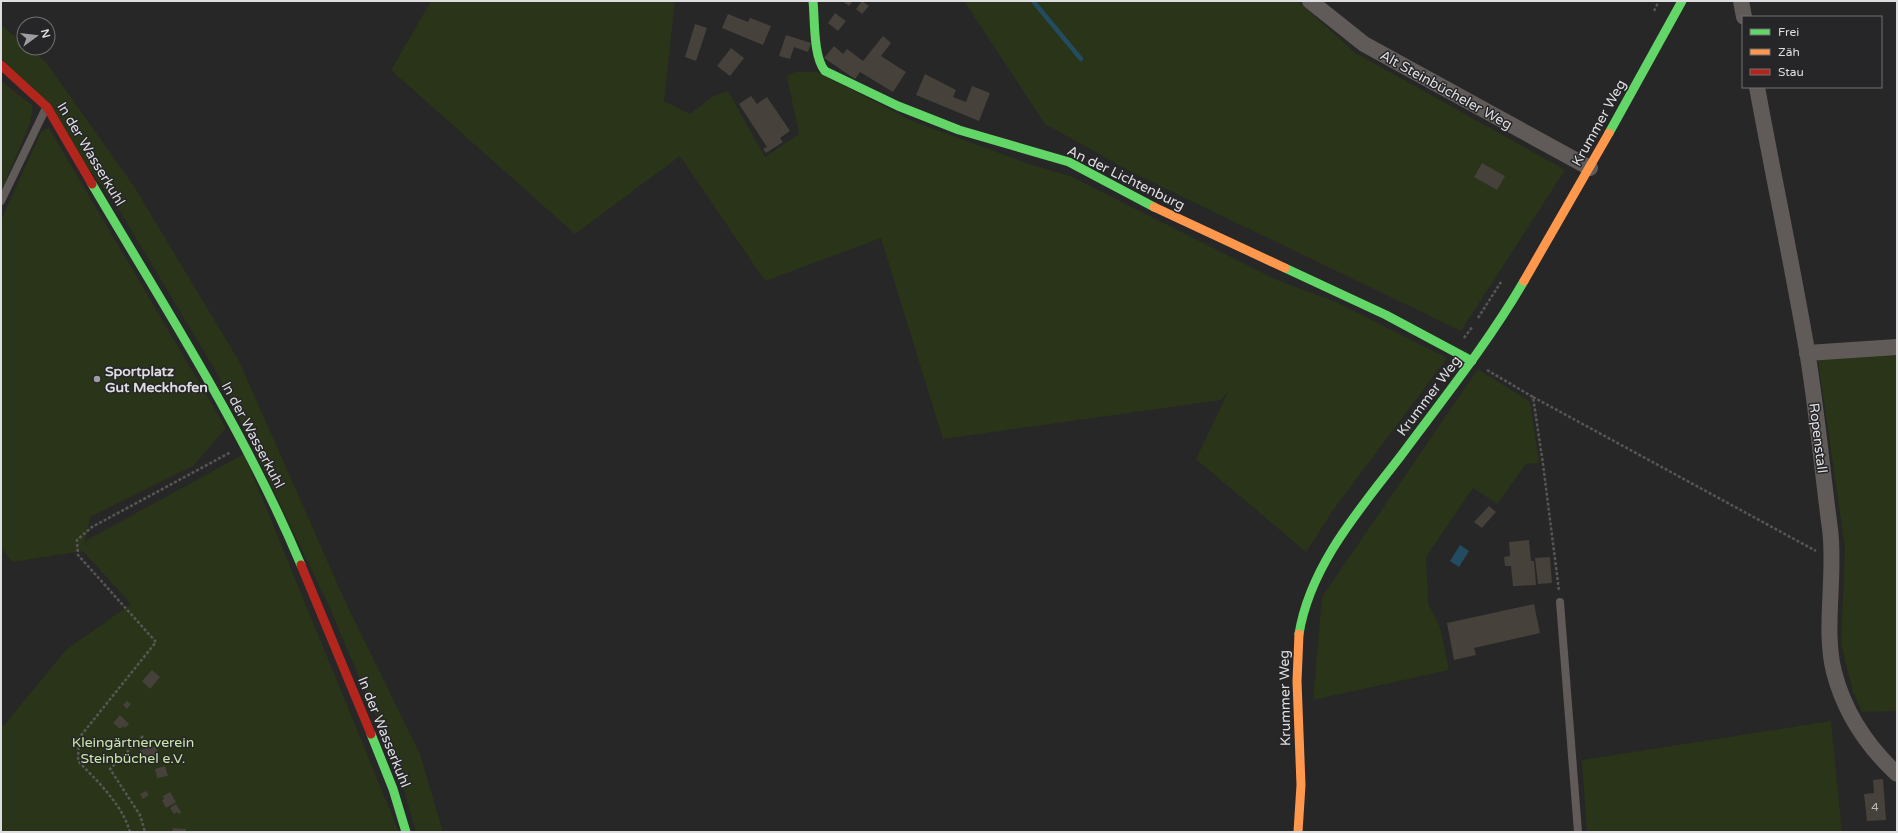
<svg xmlns="http://www.w3.org/2000/svg" width="1898" height="833" viewBox="0 0 1898 833" font-family="'Varela Round',sans-serif">
  <style>
    .green { fill: #293419 }
    .water { fill: #234c60 }
    .lines { fill: none; stroke-linecap: round; stroke-linejoin: round }
    .stream { stroke: #234c60; stroke-width: 4.5 }
    .building { fill: #46413b }
    .path { stroke: #585655; stroke-width: 2.5; stroke-dasharray: 3 2; stroke-linecap: butt }
    .lane { stroke: #605a58; stroke-width: 8 }
    .street { stroke: #605a58; stroke-width: 16 }
    .fast { stroke: #63d668; stroke-width: 9 }
    .slow { stroke: #ff974d; stroke-width: 9 }
    .jam { stroke: #b3261e; stroke-width: 9 }
    .poi-dot { fill: #9e9da0; stroke: #262629; stroke-width: 1.5 }
    .labels { text-anchor: middle; dominant-baseline: central; stroke-width: 3; stroke-linejoin: round; paint-order: stroke }
    .number-label { font-size: 12px; fill: #b8b6b7 }
    .street-label { font-size: 14px; fill: #dedde0; stroke: #262629 }
    .poi-label { font-size: 14px; font-weight: bold; fill: #dedde0; stroke: #262629; text-anchor: start }
    .park-label { font-size: 14px; fill: #cbe9a8; stroke: #262629 }
  </style>
  <rect width="100%" height="100%" fill="#272728"/>
  <g class="green">
    <polygon points="431,1 675,1 664,101 690,114 712,97 728,91 765,157 799,134 787,76 795,72 817,72 912,121 1032,165 1070,176 1277,280 1336,302 1447,358 1334,509 1306,552 1196,459 1229,390 1221,400 943,439 881,238 765,281 680,156 575,234 391,70"/>
    <polygon points="964,1 1298,1 1354,52 1565,170 1461,331 1137,175 1045,124"/>
    <polygon points="1,25 24,44 24,48 29,48 45,61 135,188 239,361 345,601 420,754 443,832 416,832 397,767 329,606 218,375 115,203 1,57"/>
    <polygon points="1,81 33,106 30,123 1,192"/>
    <polygon points="49,128 226,428 193,466 90,517 84,547 87,540 244,454 399,832 1,832 1,724 4,725 66,650 131,604 83,551 12,562 1,548 1,220 41,132"/>
    <polygon points="1897,354 1897,711 1862,712 1853,692 1841,644 1845,548 1818,360"/>
    <polygon points="1478,369 1530,402 1539,463 1526,464 1497,504 1473,488 1426,557 1428,603 1440,627 1449,670 1313,700 1322,597"/>
    <polygon points="1831,721 1842,832 1587,832 1582,760"/>
  </g>
  <polygon class="water" points="1460,545 1469,551 1459,567 1450,561"/>
  <g class="lines">
    <polyline class="stream" points="1033,1 1081,59"/>
  </g>
  <g class="building">
    <polygon points="842,1 853,1 849,6"/>
    <polygon points="862,1 869,6 862,14 856,9"/>
    <polygon points="835,13 846,21 838,31 828,23"/>
    <polygon points="728,14 748,22 750,18 771,26 763,45 722,28"/>
    <polygon points="695,24 707,28 696,61 685,57"/>
    <polygon points="786,35 811,43 808,52 794,47 790,59 779,56"/>
    <polygon points="883,36 891,43 881,56 906,72 893,92 860,72 855,79 824,58 834,46 843,54 847,49 863,61"/>
    <polygon points="731,48 744,58 730,76 717,66"/>
    <polygon points="925,74 956,90 953,97 966,102 972,86 990,93 979,121 916,95"/>
    <polygon points="751,96 757,104 767,97 790,131 780,138 783,142 766,153 763,149 767,147 739,104"/>
    <polygon points="1482,163 1505,176 1497,190 1474,177"/>
    <polygon points="1489,506 1496,512 1482,528 1474,522"/>
    <polygon points="1529,540 1531,561 1534,561 1536,585 1513,586 1511,566 1505,566 1504,557 1510,556 1509,542"/>
    <polygon points="1550,557 1552,583 1538,584 1535,558"/>
    <polygon points="1534,604 1540,633 1474,648 1476,655 1454,660 1447,623"/>
    <polygon points="152,670 160,677 150,689 142,681"/>
    <polygon points="127,701 131,704 127,709 123,705"/>
    <polygon points="120,715 129,724 125,728 123,726 120,729 113,723"/>
    <polygon points="156,746 158,755 142,759 140,750"/>
    <polygon points="165,766 168,776 157,778 155,769"/>
    <polygon points="1883,779 1886,820 1867,821 1864,794 1874,793 1873,780"/>
    <polygon points="146,791 149,795 143,799 140,794"/>
    <polygon points="170,792 176,802 166,808 162,800 164,799 163,796"/>
    <polygon points="176,804 181,812 179,814 177,812 174,814 170,808"/>
    <polygon points="173,828 186,829 186,832 172,832"/>
  </g>
  <g class="lines">
    <g class="path">
      <polyline points="1654,11 1659,1"/>
      <polyline points="1478,318 1501,282"/>
      <polyline points="1464,338 1473,326"/>
      <polyline points="1487,370 1533,397 1543,464 1559,591"/>
      <polyline points="1533,397 1816,551"/>
      <polyline points="143,736 110,769 140,815 145,832"/>
      <path d="M130 832C122 804 98 782 78 761L79 738 156 642 78 555 77 540 92 527 231 452"/>
    </g>
    <g class="lane">
      <polyline points="1,201 45,110"/>
      <polyline points="1560,602 1578,832"/>
    </g>
    <g class="street">
      <polyline points="1310,1 1364,44 1590,168"/>
      <polyline points="1741,1 1744,17"/>
      <path d="M1757 87C1773 175 1792 263 1807 351 1817 410 1822 470 1830 529 1836 575 1823 629 1834 672 1844 711 1867 746 1897 774"/>
      <polyline points="1807,353 1897,347"/>
    </g>
    <g class="fast">
      <path d="M813 1C815 20 813 57 825 71L898 106 959 130 1069 162 1154 207"/>
      <polyline points="1609,133 1682,1"/>
      <path d="M92 184C165 308 245 431 301 565"/>
      <polyline points="1285,268 1386,315 1472,361"/>
      <path d="M1299 634C1310 566 1359 510 1400 457 1443 399 1488 343 1524 281"/>
      <polyline points="371,734 393,789 406,832"/>
    </g>
    <g class="slow">
      <polyline points="1154,207 1285,268"/>
      <polyline points="1524,281 1609,133"/>
      <polyline points="1298,832 1301,785 1297,681 1299,634"/>
    </g>
    <g class="jam">
      <polyline points="1,65 47,107 92,184"/>
      <polyline points="301,565 371,734"/>
    </g>
  </g>
  <circle class="poi-dot" cx="97" cy="379" r="4"/>
  <g class="labels">
    <g class="number-label">
      <text x="1875" y="807">4</text>
    </g>
    <g class="street-label">
      <text transform="translate(1446 90) rotate(29)">Alt Steinbücheler Weg</text>
      <text transform="translate(1599 123) rotate(-61)">Krummer Weg</text>
      <text transform="translate(91 154) rotate(59)">In der Wasserkuhl</text>
      <text transform="translate(1126 178) rotate(26)">An der Lichtenburg</text>
      <text transform="translate(1429 396) rotate(-53)">Krummer Weg</text>
      <text transform="translate(253 435) rotate(62)">In der Wasserkuhl</text>
      <text transform="translate(1818 438) rotate(83)">Ropenstall</text>
      <text transform="translate(1285 698) rotate(-91)">Krummer Weg</text>
      <text transform="translate(384 732) rotate(68)">In der Wasserkuhl</text>
    </g>
    <g class="poi-label">
      <text x="105" y="371">Sportplatz<tspan x="105" dy="16">Gut Meckhofen</tspan></text>
    </g>
    <g class="park-label">
      <text x="133" y="742">Kleingärtnerverein<tspan x="133" dy="16">Steinbüchel e.V.</tspan></text>
    </g>
  </g>
  <rect width="1898" height="833" fill="none" stroke="#dedde0" stroke-width="4"/>
  <rect x="1742" y="16" width="140" height="72" fill="#262629" stroke="#706f72"/>
  <rect x="1750" y="29" width="20" height="6" fill="#63d668" stroke="#706f72"/>
  <text x="1778" y="36" font-size="12" fill="#dedde0">Frei</text>
  <rect x="1750" y="49" width="20" height="6" fill="#ff974d" stroke="#706f72"/>
  <text x="1778" y="56" font-size="12" fill="#dedde0">Zäh</text>
  <rect x="1750" y="69" width="20" height="6" fill="#b3261e" stroke="#706f72"/>
  <text x="1778" y="76" font-size="12" fill="#dedde0">Stau</text>
  <g transform="translate(36 36) rotate(75)"><circle r="19" fill="#262629" stroke="#706f72"/>
  <path d="M0-3L7 15L0 10L-7 15Z" fill="#9e9da0"/>
  <text y="-6" font-size="11" font-weight="bold" text-anchor="middle" fill="#dedde0">N</text>
  </g>
</svg>
